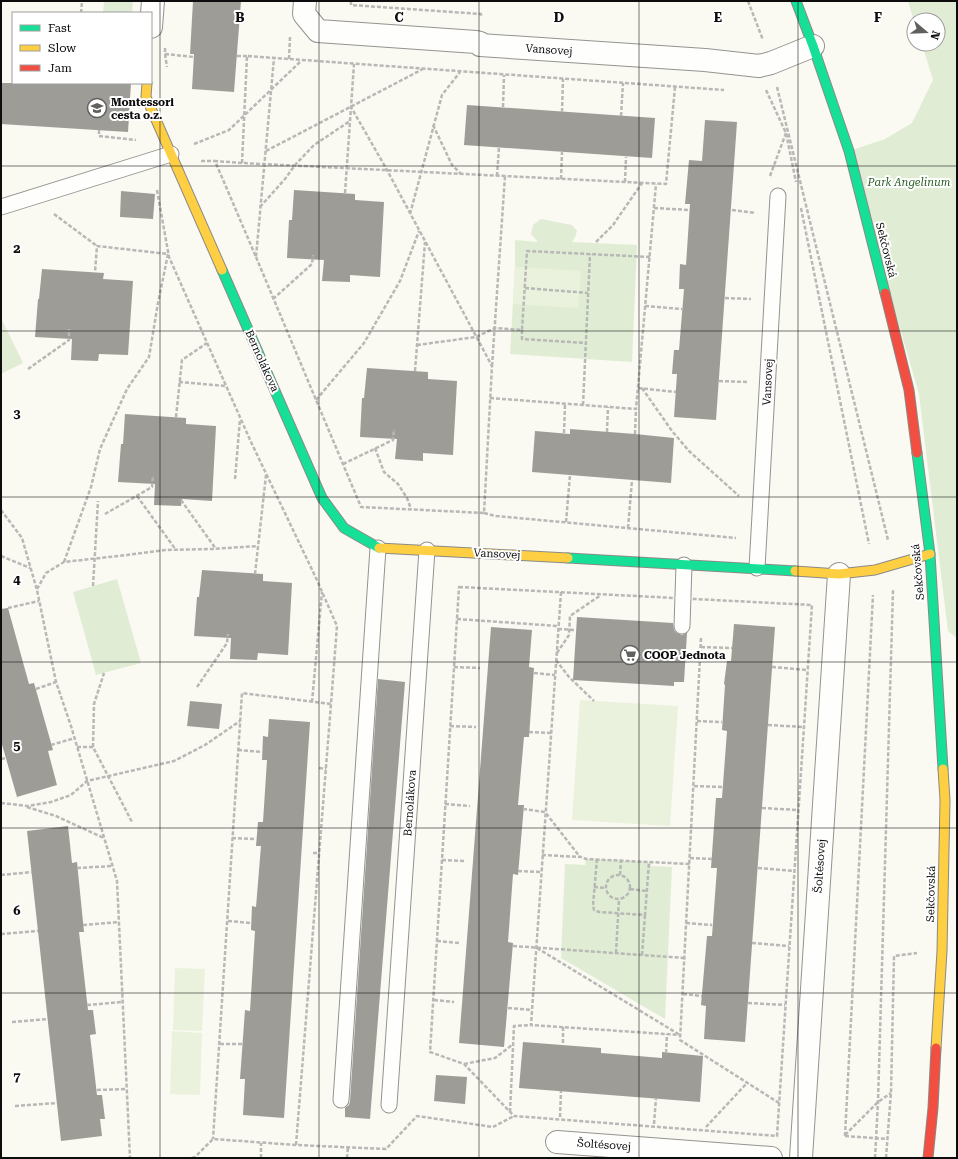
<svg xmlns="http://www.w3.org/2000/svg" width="958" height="1159" viewBox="0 0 958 1159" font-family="'Roboto Serif',serif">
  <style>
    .green { fill: #e0edd4 }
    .pitch { fill: #eaf2dd }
    .building { fill: #9d9c97 }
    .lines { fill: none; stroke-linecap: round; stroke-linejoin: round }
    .lane-casing { stroke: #949390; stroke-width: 17 }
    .street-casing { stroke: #949390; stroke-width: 24 }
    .fast-casing { stroke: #8a8a87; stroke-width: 11 }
    .slow-casing { stroke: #8a8a87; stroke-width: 11 }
    .jam-casing { stroke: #8a8a87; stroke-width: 11 }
    .path { stroke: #b8b8b6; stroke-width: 2.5; stroke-dasharray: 4 2; stroke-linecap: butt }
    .lane { stroke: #fefefd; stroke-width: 15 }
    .street { stroke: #fefefd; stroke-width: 22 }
    .fast { stroke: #16e098; stroke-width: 9 }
    .slow { stroke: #ffcf43; stroke-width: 9 }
    .jam { stroke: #f24e42; stroke-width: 9 }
    .grid { fill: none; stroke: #0d0d0d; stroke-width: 1; stroke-opacity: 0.55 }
    .labels { text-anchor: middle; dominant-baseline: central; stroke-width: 4; stroke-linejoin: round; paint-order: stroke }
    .street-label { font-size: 11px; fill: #0d0d0d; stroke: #fff }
    .poi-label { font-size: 11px; font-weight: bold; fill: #0d0d0d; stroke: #fff; text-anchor: start }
    .park-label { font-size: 11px; font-style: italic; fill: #295d25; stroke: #fff }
    .grid-label { font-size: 13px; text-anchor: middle; font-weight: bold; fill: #0d0d0d; stroke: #fff; stroke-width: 4; stroke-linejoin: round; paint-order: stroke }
  </style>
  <rect width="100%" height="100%" fill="#faf9f2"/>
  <g class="green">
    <polygon points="104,1 133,1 132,13 103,13"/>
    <polygon points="908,1 957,1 957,638 948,631 919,394 849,151 885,139 912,123 933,80 922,44 938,44 938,20 914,21"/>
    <polygon points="541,219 572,225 577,231 575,237 572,242 637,245 632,362 510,354 515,267 515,240 538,242 531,234 533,225"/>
    <polygon points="1,318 23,363 1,374"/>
    <polygon points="117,579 141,663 96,675 73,592"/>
    <polygon points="586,859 654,862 650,866 672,867 665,1019 561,958 565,864 585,865"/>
  </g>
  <g class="pitch">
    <polygon points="515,267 581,271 578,308 513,304"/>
    <polygon points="580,700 678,706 670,826 572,820"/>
    <polygon points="175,968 205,969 202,1031 173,1030"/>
    <polygon points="172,1031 202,1033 200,1095 170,1094"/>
  </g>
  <g class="building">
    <polygon points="193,1 241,1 234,92 192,89 194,54 190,54"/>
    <polygon points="1,83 131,83 128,132 1,124"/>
    <polygon points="467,105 655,118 652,158 464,145"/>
    <polygon points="705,120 737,122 716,420 674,417 677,374 672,374 674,350 679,350 684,289 679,289 680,264 686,265 690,204 685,204 689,160 702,161"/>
    <polygon points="294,190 355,194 355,200 384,202 380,277 350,275 350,282 322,281 324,260 287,258 289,220 292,220"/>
    <polygon points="121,191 155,194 153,219 120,217"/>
    <polygon points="42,269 104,273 103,279 133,281 128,355 99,354 98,361 71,360 72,339 35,337 38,299 39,299"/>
    <polygon points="367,368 428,372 428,379 457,381 453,455 423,453 423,461 395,459 397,439 360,437 362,398 364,398"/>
    <polygon points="125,414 186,418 186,424 216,426 212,501 182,499 181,506 154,505 155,484 118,482 121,444 123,444"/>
    <polygon points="570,429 635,434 674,438 671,483 532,472 535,431 570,434"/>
    <polygon points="202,570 263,574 263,581 292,583 288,655 258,653 257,660 230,659 231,638 194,636 197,597 199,597"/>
    <polygon points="8,608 29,684 34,683 53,750 48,751 57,785 17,797 1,741 1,609"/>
    <polygon points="577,617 673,623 674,630 677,633 682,635 687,633 684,682 674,682 674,686 573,680"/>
    <polygon points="734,624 775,627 745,1042 704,1039 706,1006 701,1005 707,936 712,936 717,868 711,868 716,798 722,798 727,731 722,730 725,685 724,684 727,661 731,661"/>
    <polygon points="491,627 532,630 529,667 534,668 529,737 524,737 518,805 524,805 518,875 513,874 508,942 513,943 504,1047 459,1043"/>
    <polygon points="378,679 405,682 370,1119 345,1117 345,1108 349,1105 350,1101"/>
    <polygon points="190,701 222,704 219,729 187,726"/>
    <polygon points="269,719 310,722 284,1118 243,1115 245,1079 240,1079 245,1010 250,1011 255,931 251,930 252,906 256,907 261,846 256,846 258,822 263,822 267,760 262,760 263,736 268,737"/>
    <polygon points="68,826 72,863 77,862 84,932 79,932 88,1010 93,1010 96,1034 90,1035 97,1095 102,1095 105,1119 100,1119 102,1136 61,1141 27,831"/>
    <polygon points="523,1042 601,1048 601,1053 662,1058 662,1052 703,1056 700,1102 519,1088"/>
    <polygon points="436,1075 467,1077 465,1104 434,1101"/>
  </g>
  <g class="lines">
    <g class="lane-casing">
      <g id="lane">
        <polyline points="1,207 171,154"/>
        <polyline points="757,568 778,196"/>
        <polyline points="682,626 684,565"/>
        <polyline points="341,1100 378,548"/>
        <polyline points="389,1105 427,550"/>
      </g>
    </g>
    <g class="street-casing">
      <g id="street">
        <polyline points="305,1 304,14 318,31 476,42 480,43 480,45 705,60 759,66 771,63 813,46"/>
        <polyline points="151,27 153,1"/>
        <polyline points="557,1142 771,1158"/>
        <polyline points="801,1158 839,574"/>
      </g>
    </g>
    <g class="fast-casing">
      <g id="fast">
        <polyline points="796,1 813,46 849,151 885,293"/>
        <polyline points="222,270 322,498 344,528 379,548"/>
        <polyline points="917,453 930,554 943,769"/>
        <polyline points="568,558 795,571"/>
      </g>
    </g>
    <g class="slow-casing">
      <g id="slow">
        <polyline points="147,83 146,97 222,270"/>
        <polyline points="379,548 568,558"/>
        <polyline points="795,571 839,574 875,570 930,554"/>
        <polyline points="936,1048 942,951 945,800 943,769"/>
      </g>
    </g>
    <g class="jam-casing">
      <g id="jam">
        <polyline points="885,293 909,390 917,453"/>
        <polyline points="928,1158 933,1108 936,1048"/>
      </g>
    </g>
    <g class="path">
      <polyline points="351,1 351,5 481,14 481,17"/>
      <polyline points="748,1 763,40"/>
      <polyline points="81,13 82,1"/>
      <polyline points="165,48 165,54 167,67"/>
      <polyline points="165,54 194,57"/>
      <polyline points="237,56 247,56"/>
      <polyline points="289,59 290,37"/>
      <polyline points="675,87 666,184 242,163 247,56 724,90"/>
      <polyline points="777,87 888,540"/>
      <polyline points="766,90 786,133 796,182"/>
      <polyline points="503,107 504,75"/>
      <polyline points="562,112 563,79"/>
      <polyline points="621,116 623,83"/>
      <polyline points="433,125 452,165 461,174"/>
      <polyline points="99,130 99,136 136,140"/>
      <polyline points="194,144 229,130 301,61"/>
      <polyline points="266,151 423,69"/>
      <polyline points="201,161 215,161"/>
      <polyline points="242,163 215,161 256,257 274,58"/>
      <polyline points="497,176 499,147"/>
      <polyline points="770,176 786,133"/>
      <polyline points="561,179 562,152"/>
      <polyline points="625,182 626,157"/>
      <polyline points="157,190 169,257 251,442 316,578 337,626 331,704 242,693 213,1139"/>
      <polyline points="345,193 354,64"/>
      <polyline points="260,207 285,179 295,165 314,145 350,121"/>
      <polyline points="654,208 690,210"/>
      <polyline points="801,208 869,544"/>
      <polyline points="732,210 755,213"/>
      <polyline points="54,214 97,246"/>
      <polyline points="410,214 442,95 460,72"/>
      <polyline points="596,242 613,225 642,183"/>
      <polyline points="256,257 361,507 484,513 492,366 387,170 351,107"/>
      <polyline points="525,288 588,293"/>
      <polyline points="725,298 751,299"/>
      <polyline points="273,299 312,264 313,255"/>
      <polyline points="645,306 682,309"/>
      <polyline points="522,330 522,339 585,343"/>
      <polyline points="417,345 476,337 495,328 522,330 527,251 650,257"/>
      <polyline points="492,366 505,176"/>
      <polyline points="28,369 69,340 69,329"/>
      <polyline points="415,371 425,242"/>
      <polyline points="719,381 747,382"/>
      <polyline points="179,382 226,386"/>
      <polyline points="638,388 676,392"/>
      <polyline points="642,388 672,431 689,451 739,496"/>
      <polyline points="490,398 636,409 656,184"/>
      <polyline points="316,400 364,343 400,281 419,231"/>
      <polyline points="583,405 590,254"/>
      <polyline points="176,417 182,360 207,343"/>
      <polyline points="607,432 608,407"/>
      <polyline points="564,433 565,404"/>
      <polyline points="635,434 636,409"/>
      <polyline points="375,448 384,472 398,484 407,498 411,509"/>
      <polyline points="343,464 393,440 394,429"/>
      <polyline points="235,479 240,419"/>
      <polyline points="137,496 176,550"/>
      <polyline points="181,500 216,549"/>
      <polyline points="1,510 22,538 37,590 56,682 71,726 117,881 130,1158"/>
      <polyline points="484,513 496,516 736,538"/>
      <polyline points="105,514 152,487 153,475"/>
      <polyline points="566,522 570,475"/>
      <polyline points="628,528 632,480"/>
      <polyline points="1,556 30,568"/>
      <polyline points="64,562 91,487 100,449 127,389 149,357 158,303 168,254 97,246 95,272"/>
      <polyline points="255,574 266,475"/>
      <polyline points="93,586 98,501"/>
      <polygon points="459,587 812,605 777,1136 514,1116 464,1064 430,1052"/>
      <polyline points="37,589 46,573 64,562 127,555 165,550 212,549 258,546"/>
      <polyline points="561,592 531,1025 680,1035"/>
      <polyline points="8,608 39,601"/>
      <polyline points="457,619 558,626"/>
      <polyline points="558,629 576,630"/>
      <polyline points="701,638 680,1040 779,1103"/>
      <polyline points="701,647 732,648"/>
      <polyline points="557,653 569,635 570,616 601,595"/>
      <polyline points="556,660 569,677 594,701"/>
      <polyline points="454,667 480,668"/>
      <polyline points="772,667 807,670"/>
      <polyline points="534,673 555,675"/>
      <polyline points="197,687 227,643 228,634"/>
      <polyline points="36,689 56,682"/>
      <polyline points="312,702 322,592"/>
      <polyline points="697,721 722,722"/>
      <polyline points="768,725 803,727"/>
      <polyline points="450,726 476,727"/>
      <polyline points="529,732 551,733"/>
      <polyline points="51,745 75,738"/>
      <polyline points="77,747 93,747 132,822"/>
      <polyline points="93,747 94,704 104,673"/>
      <polyline points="238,750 262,752"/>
      <polyline points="1,759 6,758"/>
      <polyline points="319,768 326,769"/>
      <polyline points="694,786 722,787"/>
      <polyline points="1,803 28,806 51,802 71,795 87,781 174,761 205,745 240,721"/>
      <polyline points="445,804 470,806"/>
      <polyline points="27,807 56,816 104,838"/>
      <polyline points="762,808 797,810"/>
      <polyline points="523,809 545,812 580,857"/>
      <polyline points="232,838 256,839"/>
      <polyline points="313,853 319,853"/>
      <polyline points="542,855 581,857 586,859 690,864"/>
      <polyline points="690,858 712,859"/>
      <polyline points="597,859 593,905 594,910 599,912 645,915 649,862"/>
      <polyline points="442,860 465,861"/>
      <polyline points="77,868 112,866"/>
      <polyline points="758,868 795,871"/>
      <polyline points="518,871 541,872"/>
      <polyline points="1,875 32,872"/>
      <polyline points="620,875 621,860"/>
      <circle cx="618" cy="887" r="12"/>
      <polyline points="594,887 606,888"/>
      <polyline points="630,889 647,891"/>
      <polyline points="228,921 251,923"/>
      <polyline points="686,923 712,925"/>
      <polyline points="83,925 119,922"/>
      <polyline points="1,934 38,931"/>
      <polyline points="437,941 459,943"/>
      <polyline points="752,943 789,946"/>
      <polyline points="513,946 685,958"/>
      <polyline points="537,948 680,1035"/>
      <polyline points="616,953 619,899"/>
      <polyline points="642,955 645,915"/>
      <polyline points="683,994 702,996"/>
      <polyline points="434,1000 454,1002"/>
      <polyline points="748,1003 785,1005"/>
      <polyline points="87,1005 122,1002"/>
      <polyline points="508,1008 532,1010"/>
      <polyline points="12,1022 48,1019"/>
      <polyline points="563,1027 563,1045"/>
      <polyline points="220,1044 243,1044"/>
      <polyline points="666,1053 667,1034"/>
      <polyline points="464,1064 495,1058 512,1045"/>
      <polyline points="97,1090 126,1089"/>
      <polyline points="15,1106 57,1103"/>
      <polyline points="510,1112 514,1026 531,1025"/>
      <polyline points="560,1117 561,1091"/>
      <polyline points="654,1124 656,1098"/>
      <polyline points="706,1127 747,1083"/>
      <polyline points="845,1135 878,1102 891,1093"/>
      <polyline points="845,1136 873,595"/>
      <polyline points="845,1136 887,1139"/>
      <polyline points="296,1145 331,704"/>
      <polyline points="192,1158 195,1157 213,1139 296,1145 386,1149 417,1116 493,1127 514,1116"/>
      <polyline points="261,1158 261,1143"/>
      <polyline points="347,1158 348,1147"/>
      <polyline points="875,1158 878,1102 893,590"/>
      <polyline points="886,1158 891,1092 894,956 917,953"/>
    </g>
    <use href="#lane" class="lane"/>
    <use href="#street" class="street"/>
    <use href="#fast" class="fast"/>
    <use href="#slow" class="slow"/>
    <use href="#jam" class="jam"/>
  </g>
  <path class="grid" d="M160 1V1158M319 1V1158M479 1V1158M639 1V1158M798 1V1158M1 166H957M1 331H957M1 497H957M1 662H957M1 828H957M1 993H957"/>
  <defs>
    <g id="school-ring" transform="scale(1)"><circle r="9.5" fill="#fff" stroke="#60605d" stroke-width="1.5"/><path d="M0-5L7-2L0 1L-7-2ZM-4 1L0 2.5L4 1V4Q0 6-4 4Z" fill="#60605d"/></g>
    <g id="supermarket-ring" transform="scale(1)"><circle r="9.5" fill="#fff" stroke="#60605d" stroke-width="1.5"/><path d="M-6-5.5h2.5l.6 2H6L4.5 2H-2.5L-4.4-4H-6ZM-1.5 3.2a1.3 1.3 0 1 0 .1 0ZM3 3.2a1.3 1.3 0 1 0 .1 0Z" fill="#60605d"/></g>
  </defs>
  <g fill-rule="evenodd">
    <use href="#school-ring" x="97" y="108"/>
    <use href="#supermarket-ring" x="630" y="655"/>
  </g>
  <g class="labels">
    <g class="street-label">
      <text transform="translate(549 50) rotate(4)">Vansovej</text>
      <text transform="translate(886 250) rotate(76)">Sekčovská</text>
      <text transform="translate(262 361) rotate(66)">Bernolákova</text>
      <text transform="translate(768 382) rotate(-87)">Vansovej</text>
      <text transform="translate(497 554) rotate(3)">Vansovej</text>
      <text transform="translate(918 572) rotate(-95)">Sekčovská</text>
      <text transform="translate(410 803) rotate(-86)">Bernolákova</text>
      <text transform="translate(820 866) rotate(-86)">Šoltésovej</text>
      <text transform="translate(931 894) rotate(-89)">Sekčovská</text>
      <text transform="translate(604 1145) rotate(4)">Šoltésovej</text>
    </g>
    <g class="poi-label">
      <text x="111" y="102">Montessori<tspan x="111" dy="13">cesta o.z.</tspan></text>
      <text x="644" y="655">COOP Jednota</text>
    </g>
    <g class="park-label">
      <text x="909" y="182">Park Angelinum</text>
    </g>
  </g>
  <g class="grid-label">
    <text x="240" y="22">B</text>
    <text x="399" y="22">C</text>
    <text x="559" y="22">D</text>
    <text x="718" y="22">E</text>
    <text x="878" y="22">F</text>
    <text x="17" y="253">2</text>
    <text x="17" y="418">3</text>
    <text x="17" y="584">4</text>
    <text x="17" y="750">5</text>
    <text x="17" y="915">6</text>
    <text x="17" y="1081">7</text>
  </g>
  <rect width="958" height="1159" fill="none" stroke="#0d0d0d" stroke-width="4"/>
  <rect x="12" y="12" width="140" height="72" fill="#ffffff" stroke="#9e9e9e"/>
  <rect x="20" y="25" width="20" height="6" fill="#16e098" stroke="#9e9e9e"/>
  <text x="48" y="32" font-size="12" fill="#0d0d0d">Fast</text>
  <rect x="20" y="45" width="20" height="6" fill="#ffcf43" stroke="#9e9e9e"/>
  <text x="48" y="52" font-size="12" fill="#0d0d0d">Slow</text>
  <rect x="20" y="65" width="20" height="6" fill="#f24e42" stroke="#9e9e9e"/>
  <text x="48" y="72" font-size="12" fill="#0d0d0d">Jam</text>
  <g transform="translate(926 32) rotate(109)"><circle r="19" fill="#ffffff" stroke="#9e9e9e"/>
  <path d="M0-3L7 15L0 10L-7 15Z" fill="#60605d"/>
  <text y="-6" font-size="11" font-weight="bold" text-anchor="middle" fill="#0d0d0d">N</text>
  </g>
</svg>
